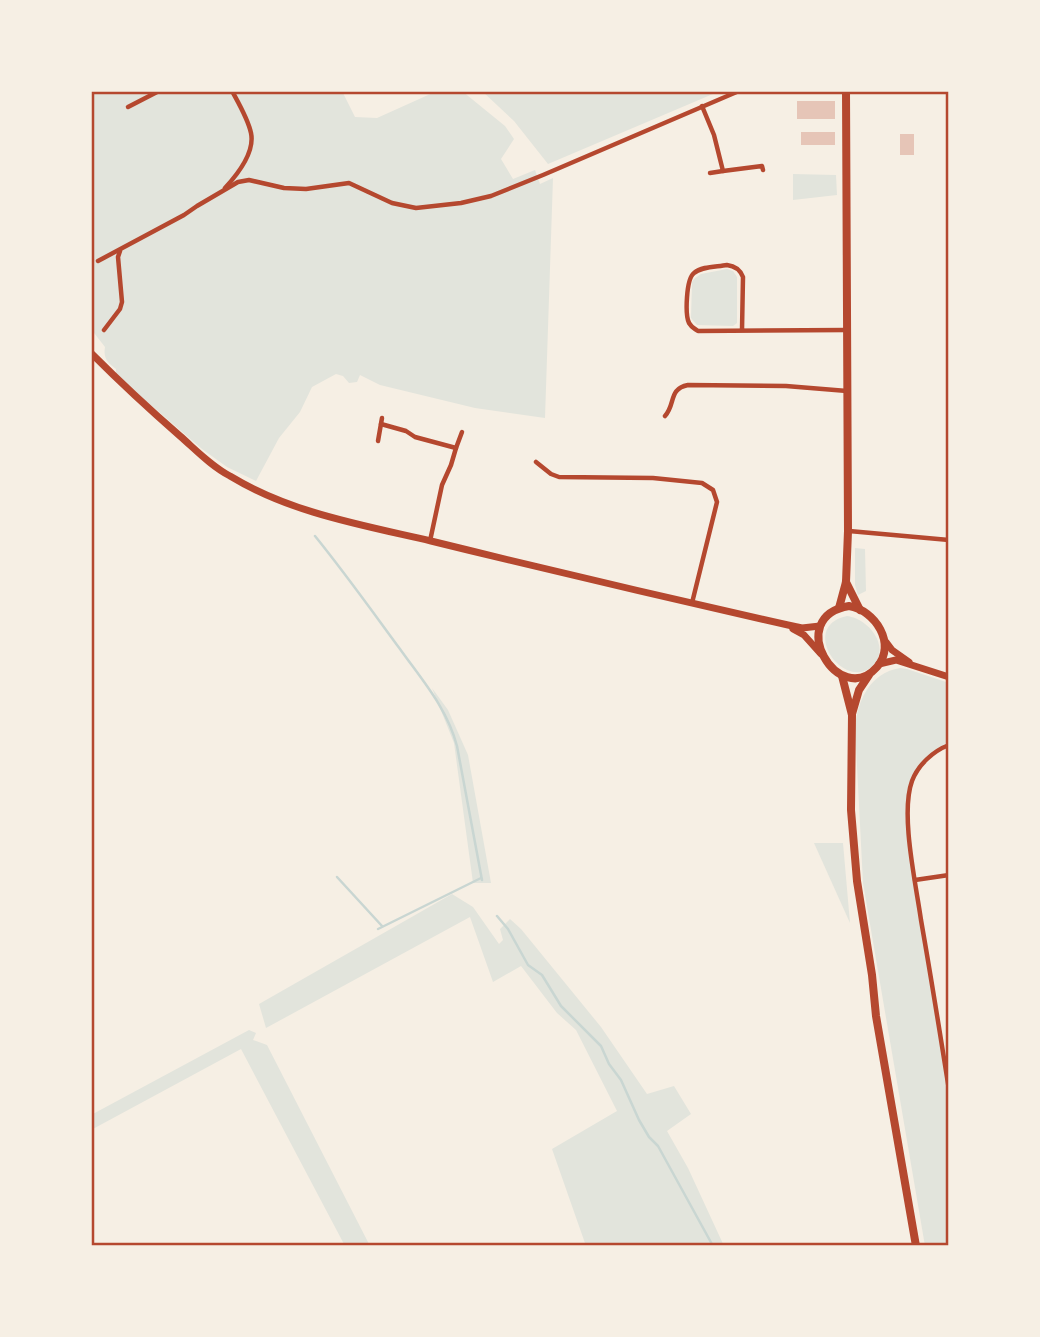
<svg xmlns="http://www.w3.org/2000/svg" width="1040" height="1337" viewBox="0 0 1040 1337" font-family="'PT Serif',serif">
  <style>
    .green { fill: #e2e4dc }
    .lines { fill: none; stroke-linecap: round; stroke-linejoin: round }
    .stream { stroke: #c9d6d2; stroke-width: 2.5 }
    .building { fill: #e6c5b7 }
    .minor { stroke: #b5482f; stroke-width: 4.5 }
    .secondary { stroke: #b5482f; stroke-width: 7 }
    .primary { stroke: #b5482f; stroke-width: 8 }
    .neatline { fill: none; stroke: #b5482f; stroke-width: 2.5 }
  </style>
  <rect width="100%" height="100%" fill="#f6efe4"/>
  <g class="green">
    <path d="M95 91H342L355 117 377 118 437 91H462L505 126 514 139 501 159 513 179 535 170 540 184 553 178 545 418 475 408 380 385 360 375 357 382 349 383 343 376 336 374 312 387 300 412 279 438 256 481 227 467 202 449 116 375V369C108 363 103 359 105 347L91 329V97Z"/>
    <polygon points="482,91 720,91 548,164 514,121"/>
    <polygon points="793,174 836,175 837,195 793,200"/>
    <polygon points="727,269 733,271 737,277 737,323 733,326 697,325 691,318 692,282 694,279 701,274"/>
    <polygon points="855,548 865,549 866,591 858,595 855,585"/>
    <path d="M847 616C870 619 893 650 870 668 841 689 799 626 847 616Z"/>
    <path d="M900 668 907 669 949 683V745L931 754 912 780 908 810 915 880 949 1090V1246H925L863 883 855 727C858 700 870 673 900 668Z"/>
    <polygon points="432,688 448,710 468,755 491,883 473,883 454,743"/>
    <polygon points="814,843 843,843 850,923"/>
    <polygon points="452,894 473,907 499,944 503,940 500,929 510,919 521,929 601,1027 647,1094 674,1086 691,1114 667,1131 688,1168 724,1246 586,1246 552,1149 617,1111 576,1030 557,1013 521,966 493,982 470,917 266,1028 259,1004"/>
    <polygon points="249,1030 256,1033 253,1040 267,1045 370,1246 345,1246 241,1049 91,1130 91,1115"/>
  </g>
  <g class="lines">
    <g class="stream">
      <path d="M315 536C345 573 372 611 400 649 422 680 447 708 457 746L482 880"/>
      <polyline points="337,877 382,926"/>
      <polyline points="497,916 508,929 528,965 542,975 561,1006 601,1046 609,1064 621,1080 639,1120 649,1137 658,1146 713,1246"/>
      <polyline points="378,929 481,878"/>
    </g>
  </g>
  <g class="building">
    <rect x="797" y="101" width="38" height="18"/>
    <rect x="801" y="132" width="34" height="13"/>
    <rect x="900" y="134" width="14" height="21"/>
  </g>
  <g class="lines">
    <g class="minor">
      <polyline points="702,106 714,135 723,171 762,166 763,170"/>
      <polyline points="128,107 159,91"/>
      <polyline points="710,173 723,171"/>
      <path d="M225 188C237 175 255 152 251 133 248 119 239 104 232 91"/>
      <polyline points="98,261 184,215 197,206 238,182 249,180 284,188 306,189 349,183 392,203 416,208 461,203 491,196 543,175 739,91"/>
      <polyline points="104,330 120,309 122,302 118,257 120,251"/>
      <path d="M742 330 743 277C740 269 735 266 727 265 717 267 702 266 694 273 686 279 685 315 689 323 692 328 694 328 698 331L847 330"/>
      <path d="M665 416C676 404 668 389 688 385L786 386 847 391"/>
      <polyline points="381,424 406,431 415,437 456,448 451,465 442,485 430,541"/>
      <polyline points="378,441 382,418"/>
      <polyline points="456,448 462,432"/>
      <polyline points="536,462 551,474 559,477 653,478 702,483 713,490 717,502 692,603"/>
      <polyline points="849,531 949,540"/>
      <path d="M949 745C933 751 918 765 912 781 900 814 916 884 921 920 931 977 940 1033 949 1090"/>
      <polyline points="915,880 949,875"/>
    </g>
    <g class="secondary">
      <path d="M91 353C120 382 149 409 180 436 196 450 211 466 230 476 291 513 362 525 431 541 549 570 668 598 788 625L802 628 820 626"/>
      <polyline points="793,629 804,635 821,654"/>
      <polyline points="886,642 892,650 909,662"/>
      <polyline points="879,664 896,660 949,677"/>
    </g>
    <g class="primary">
      <polyline points="846,582 860,610"/>
      <path d="M849 606C875 610 897 644 877 667 839 710 783 617 849 606Z"/>
      <polyline points="839,608 846,582 848,531 846,91"/>
      <polyline points="842,676 852,715 851,810 857,881 872,975 876,1016 916,1246"/>
      <polyline points="852,714 859,690 869,675"/>
    </g>
  </g>
  <rect width="1040" height="1337" fill="none" stroke="#f6efe4" stroke-width="186"/>
  <rect x="93" y="93" width="854" height="1151" class="neatline"/>
</svg>
